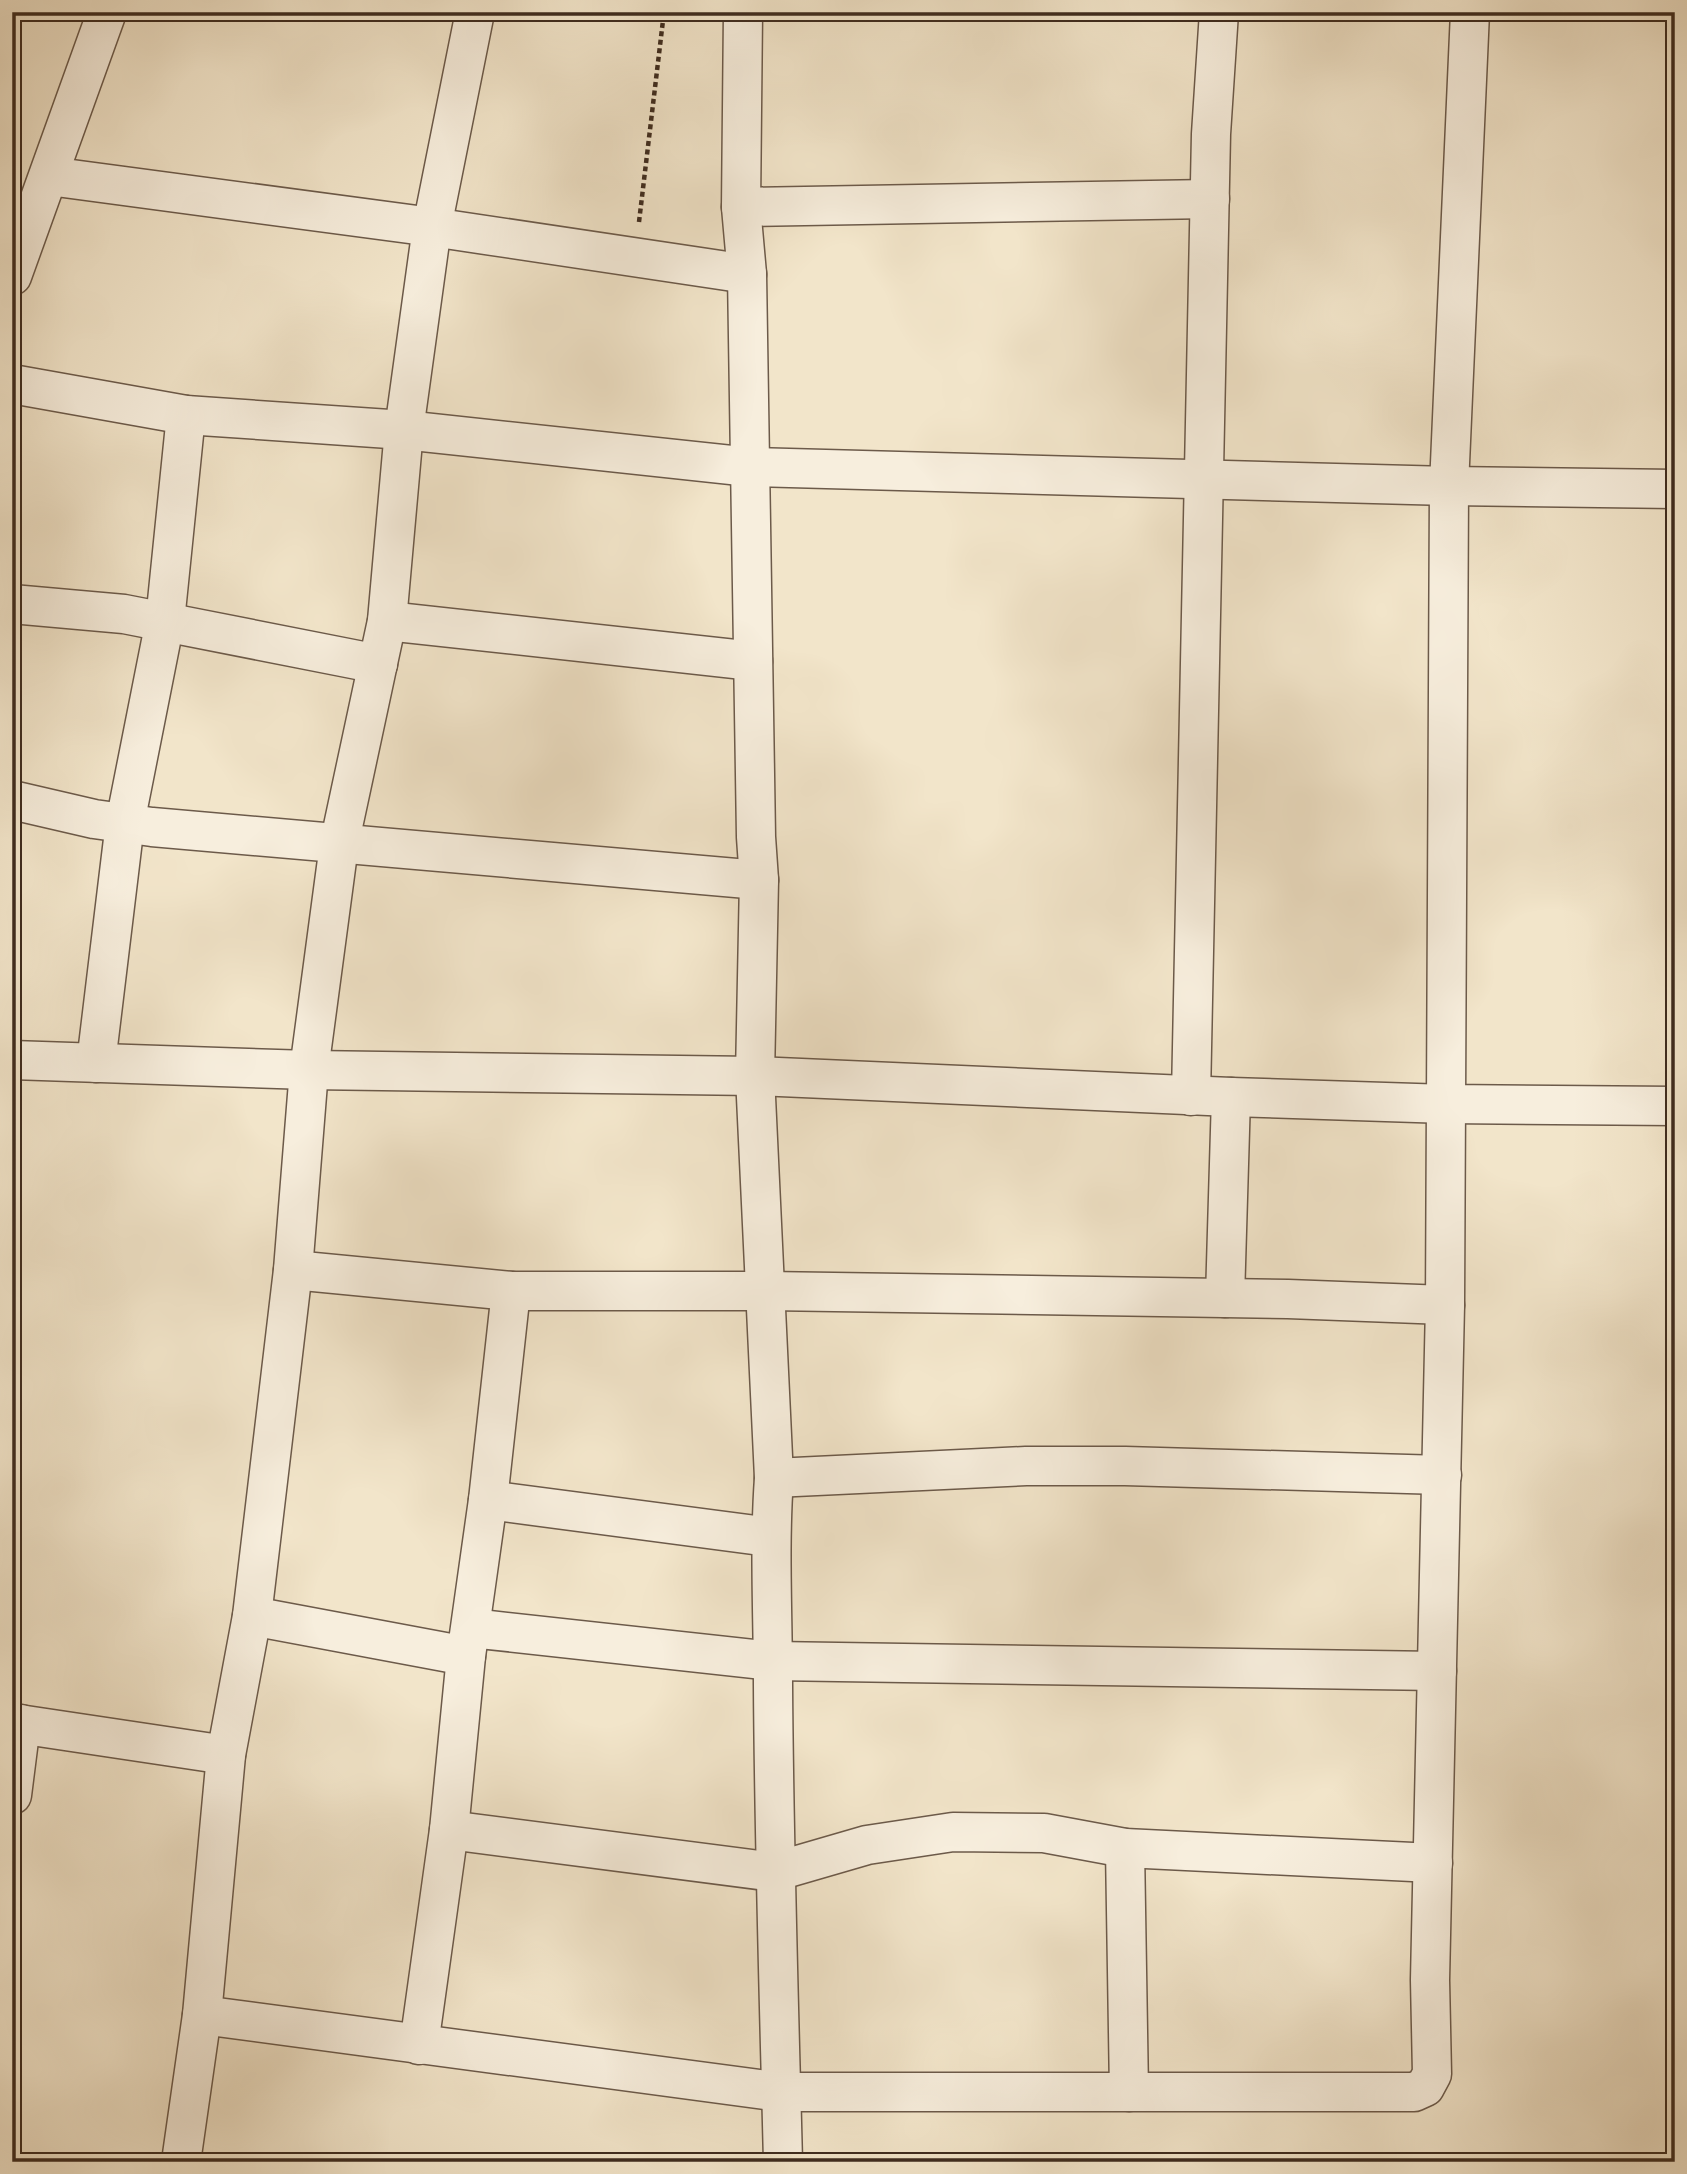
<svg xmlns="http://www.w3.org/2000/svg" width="1687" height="2174" viewBox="0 0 1687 2174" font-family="Alegreya,serif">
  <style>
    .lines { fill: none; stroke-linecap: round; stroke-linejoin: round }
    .street-casing { stroke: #6c5a4a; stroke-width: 41 }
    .path { stroke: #3f2c1f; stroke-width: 4.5; stroke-dasharray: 5 3.5; stroke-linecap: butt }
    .street { stroke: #f7eedd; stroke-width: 38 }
  </style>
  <rect width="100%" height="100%" fill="#f2e5ca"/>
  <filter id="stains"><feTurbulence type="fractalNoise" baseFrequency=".00286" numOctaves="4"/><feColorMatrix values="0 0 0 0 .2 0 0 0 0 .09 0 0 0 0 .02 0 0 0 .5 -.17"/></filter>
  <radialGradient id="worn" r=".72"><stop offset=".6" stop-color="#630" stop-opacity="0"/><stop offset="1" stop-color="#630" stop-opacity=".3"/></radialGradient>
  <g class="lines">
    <g class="street-casing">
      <g id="street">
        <path d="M743 12 741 207 747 274 756 837 759 880 755 1076 774 1478C769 1547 773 1616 773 1685 774 1844 779 2003 783 2162"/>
        <polyline points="49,176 432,227 747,274"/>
        <polyline points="741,207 1210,199"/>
        <polyline points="12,276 107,12"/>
        <polyline points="12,384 186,415 404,430 750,467 1449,486 1675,489"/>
        <polyline points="12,604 124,614 378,664"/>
        <polyline points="387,621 753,661"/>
        <polyline points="12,800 94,819 152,827 759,880"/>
        <polyline points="12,1060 309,1070 755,1076 1231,1097 1447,1104 1675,1106"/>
        <polyline points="96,1063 125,823 165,621 186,415"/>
        <polyline points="1191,1096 1211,134 1219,12"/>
        <polyline points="293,1270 511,1291 767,1291 1288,1299 1445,1305"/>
        <polyline points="1225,1298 1231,1097"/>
        <polyline points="774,1478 1026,1466 1125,1466 1442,1475"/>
        <polyline points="488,1500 770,1537"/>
        <polyline points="252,1616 466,1656"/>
        <polyline points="471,1628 773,1661 1437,1671"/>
        <polyline points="12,1723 226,1755"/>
        <polyline points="12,1795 21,1724"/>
        <polyline points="449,1830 774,1872 867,1845 953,1832 1044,1833 1125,1848 1433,1863"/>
        <polyline points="1125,1848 1129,2092"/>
        <polyline points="202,2015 781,2092 1414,2092 1425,2087 1432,2074 1430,1980 1445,1305 1449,486 1470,12"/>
        <polyline points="419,2045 449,1830 466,1656 488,1500 511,1291"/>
        <polyline points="181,2162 202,2015 226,1755 252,1616 293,1270 309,1070 339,845 387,621 404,430 432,227 475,12"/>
      </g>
    </g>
    <polyline class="path" points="639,222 664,12"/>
    <use href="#street" class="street"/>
  </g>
  <rect width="1687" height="2174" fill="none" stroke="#f2e5ca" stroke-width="42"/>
  <rect x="14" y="14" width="1659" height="2146" fill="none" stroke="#3f2c1f" stroke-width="3.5"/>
  <rect x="21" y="21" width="1645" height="2132" fill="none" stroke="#3f2c1f" stroke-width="2"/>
  <rect width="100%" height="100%" filter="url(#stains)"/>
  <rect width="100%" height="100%" fill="url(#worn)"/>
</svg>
